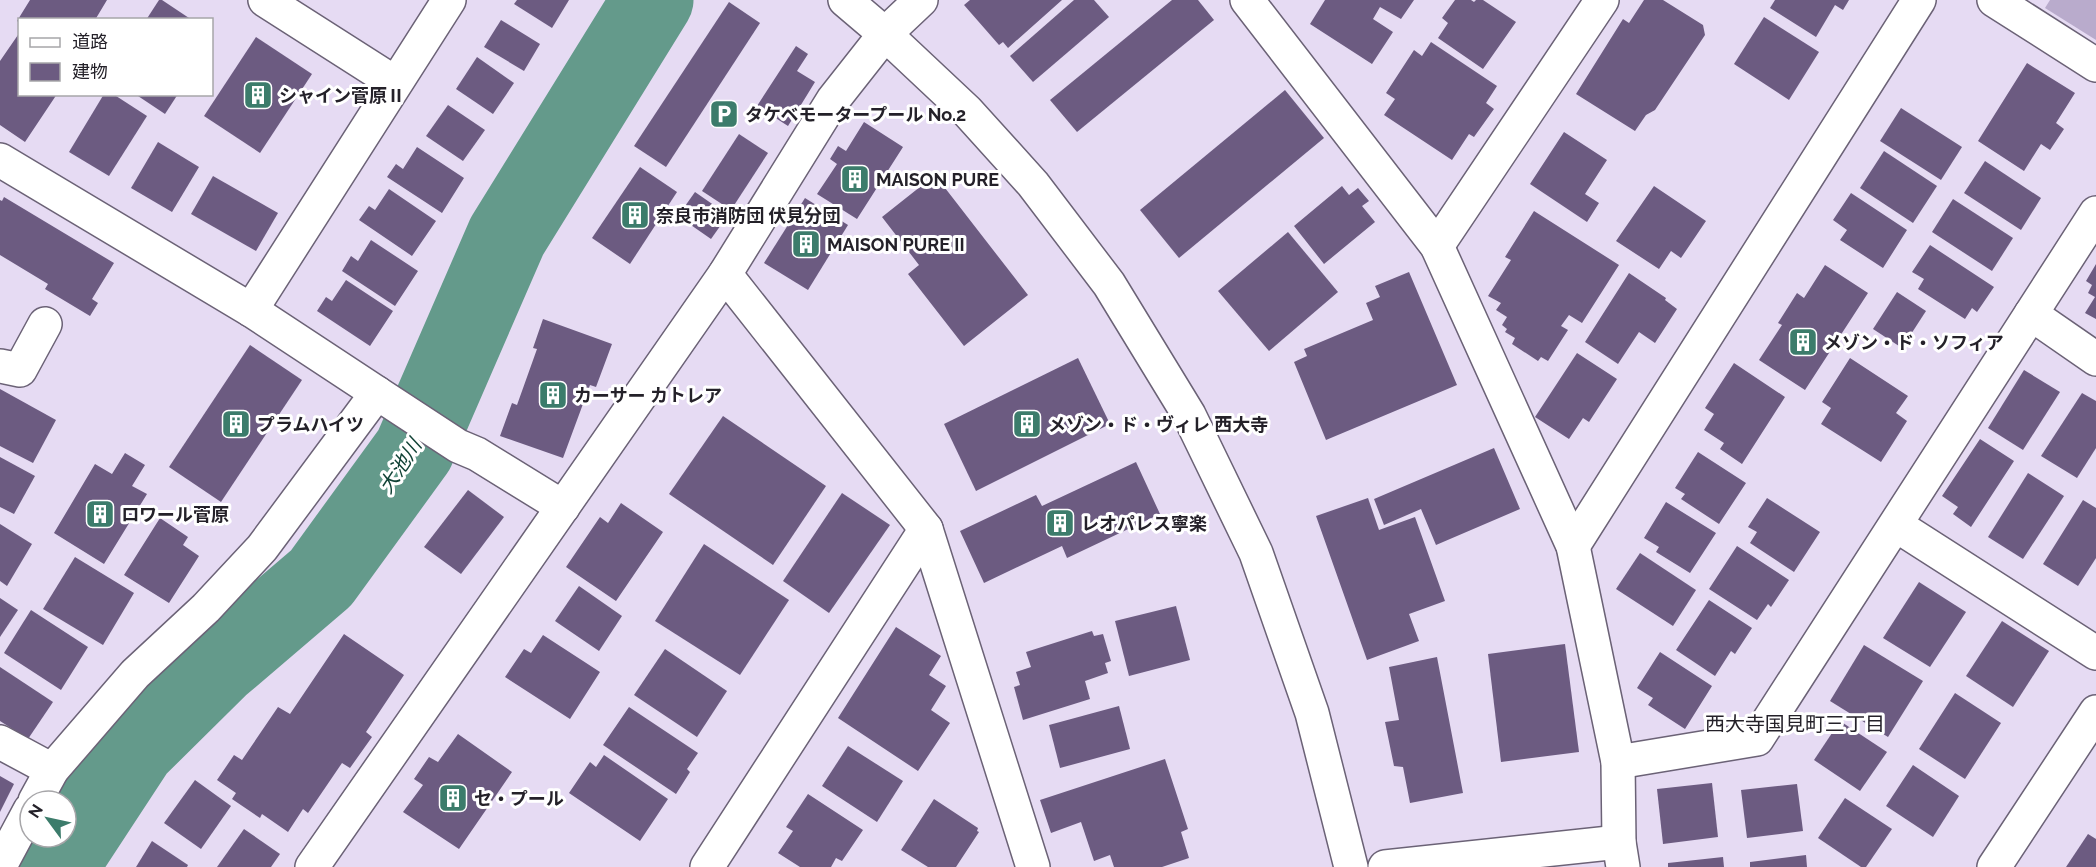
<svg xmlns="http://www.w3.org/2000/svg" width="2096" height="867" viewBox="0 0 2096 867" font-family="Raleway,'Noto Sans JP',sans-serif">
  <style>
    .green { fill: #b9abcc }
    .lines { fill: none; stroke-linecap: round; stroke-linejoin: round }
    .river { stroke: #649a8b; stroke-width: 81 }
    .building { fill: #6c5b81 }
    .minor-casing { stroke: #6b6276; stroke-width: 36 }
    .tertiary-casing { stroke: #6b6276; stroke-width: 36 }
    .minor { stroke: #fff; stroke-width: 33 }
    .tertiary { stroke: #fff; stroke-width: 33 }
    .labels { text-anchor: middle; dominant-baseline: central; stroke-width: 6; stroke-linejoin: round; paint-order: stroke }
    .poi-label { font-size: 18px; font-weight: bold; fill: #242129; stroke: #fff; text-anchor: start }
    .water-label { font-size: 20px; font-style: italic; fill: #114236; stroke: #fff }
    .neighbourhood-label { font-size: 20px; fill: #242129; stroke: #fff }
  </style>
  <rect width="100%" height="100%" fill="#e6dbf3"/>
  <polygon class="green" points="2050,0 2096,0 2096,40 2045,8"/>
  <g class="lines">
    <polyline class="river" points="57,867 135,748 219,665 321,578 414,450 507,236 653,0"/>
  </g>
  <g class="building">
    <polygon points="30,0 107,0 95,20 20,20 20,23 17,21"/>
    <polygon points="159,0 162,0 192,20 146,20"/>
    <polygon points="517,0 569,0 552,28 514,4"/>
    <polygon points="970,0 1062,0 1008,48 1003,42 999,45 964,5"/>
    <polygon points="1074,0 1094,0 1109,17 1033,82 1010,56"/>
    <polygon points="1172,0 1198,0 1214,20 1077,132 1050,100"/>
    <polygon points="1325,0 1414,0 1401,19 1380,7 1373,19 1393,32 1372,64 1310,24"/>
    <polygon points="1455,0 1471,0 1474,2 1476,0 1483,0 1516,22 1483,69 1438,38 1448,23 1442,18"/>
    <polygon points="1644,0 1663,0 1703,25 1705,35 1655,110 1646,115 1635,131 1576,94 1623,19 1629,23"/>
    <polygon points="1775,0 1849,0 1843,10 1835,5 1816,37 1770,8"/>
    <polygon points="729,2 760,23 666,167 634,146"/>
    <polygon points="1764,17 1819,52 1789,100 1734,64"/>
    <polygon points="501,20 540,44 524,71 484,47"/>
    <polygon points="20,32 20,94 57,94 25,142 0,125 0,61"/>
    <polygon points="256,37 312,74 260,153 204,116"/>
    <polygon points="1431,42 1497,86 1486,103 1494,109 1474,137 1469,134 1452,160 1384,115 1395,99 1386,93 1414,50 1422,56"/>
    <polygon points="796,46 808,54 797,71 815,82 788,126 757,106"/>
    <polygon points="477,57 514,83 493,114 456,89"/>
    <polygon points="2027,63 2075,93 2056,123 2064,129 2050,150 2041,144 2024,171 1978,141"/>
    <polygon points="1285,90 1324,138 1179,258 1140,210"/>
    <polygon points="104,94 113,94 147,116 109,176 69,152"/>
    <polygon points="135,94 178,94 165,114"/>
    <polygon points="448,105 485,130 463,161 426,136"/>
    <polygon points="1901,108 1962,147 1941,180 1880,141"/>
    <polygon points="864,122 903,147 857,219 817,194 837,164 830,159 838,146 846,151"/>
    <polygon points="1564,132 1607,160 1585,194 1599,203 1587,222 1530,184"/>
    <polygon points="739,134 768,153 731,210 702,191"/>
    <polygon points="158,142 199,167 172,212 131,188"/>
    <polygon points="417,147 464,178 442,213 387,177 396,164 403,169"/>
    <polygon points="1884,151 1937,186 1913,223 1860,188"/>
    <polygon points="1985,161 2041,198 2021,230 1964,193"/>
    <polygon points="640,167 677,192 630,264 592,238"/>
    <polygon points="935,175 1028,295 964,346 908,274 919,265 882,217"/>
    <polygon points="213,176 278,213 256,251 191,214"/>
    <polygon points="1342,186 1349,195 1358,188 1369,201 1362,206 1375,222 1324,264 1294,226"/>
    <polygon points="1654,186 1706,221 1681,258 1671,251 1659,269 1616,241"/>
    <polygon points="389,189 436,221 412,256 359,220 369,206 375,210"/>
    <polygon points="695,192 728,215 711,239 678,216"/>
    <polygon points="1851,193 1907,230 1883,268 1840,240 1847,230 1833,220"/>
    <polygon points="4,197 114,263 92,299 98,303 90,316 45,289 48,284 0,255 0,200 2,201"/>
    <polygon points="805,198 848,225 808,290 764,263"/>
    <polygon points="1953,199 2013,238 1992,271 1932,232"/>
    <polygon points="1534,211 1619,265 1582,323 1569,315 1561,326 1568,330 1548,361 1541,357 1538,361 1512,344 1515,338 1505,332 1507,329 1502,325 1507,317 1496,310 1501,303 1488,296 1511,260 1505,257"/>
    <polygon points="1288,232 1338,292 1269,351 1218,291"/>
    <polygon points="371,240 418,271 395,306 342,271 351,256 358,261"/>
    <polygon points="1930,245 1994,287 1977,312 1972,308 1965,319 1918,289 1924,279 1912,272"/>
    <polygon points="2096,264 2096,319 2085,313 2095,297 2088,293 2092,285 2086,281"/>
    <polygon points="1825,265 1868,293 1805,390 1759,360 1782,325 1778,323 1797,293 1804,298"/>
    <polygon points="1409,272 1457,385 1326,440 1294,362 1307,356 1304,349 1373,320 1366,303 1380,297 1375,286"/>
    <polygon points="1629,273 1666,298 1665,300 1677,309 1655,343 1639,332 1618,364 1585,342"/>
    <polygon points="346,280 393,311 370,346 317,311 326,297 332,301"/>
    <polygon points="1897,292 1926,311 1902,348 1873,329"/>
    <polygon points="543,319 612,344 596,387 590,385 563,458 500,436 512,403 517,405 537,349 533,348"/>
    <polygon points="250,345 302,380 221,502 169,467"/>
    <polygon points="1577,353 1617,379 1589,422 1583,418 1569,439 1535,417"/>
    <polygon points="1078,358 1110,424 976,491 944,424"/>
    <polygon points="1850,358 1908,396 1896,413 1907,421 1881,462 1821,424 1831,408 1822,402"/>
    <polygon points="1734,363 1785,397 1742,464 1720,449 1724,443 1704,430 1714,414 1705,408"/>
    <polygon points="2024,370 2060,392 2023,450 1988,428"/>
    <polygon points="0,389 56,420 33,463 0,446"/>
    <polygon points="2082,393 2096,401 2096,448 2077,478 2041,456"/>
    <polygon points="723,416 826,486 773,565 669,494"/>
    <polygon points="1980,439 2014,461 1971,527 1953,514 1958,507 1942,496"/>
    <polygon points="1494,448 1520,509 1436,545 1421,509 1384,525 1374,499"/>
    <polygon points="1698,452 1746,483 1719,524 1681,499 1685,494 1675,488"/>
    <polygon points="125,453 145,465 132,486 147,494 104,564 54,533 95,464 112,474"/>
    <polygon points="0,457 35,476 14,514 0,507"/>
    <polygon points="1136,462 1160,514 1067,558 1062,546 984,583 960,531 1036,495 1042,506"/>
    <polygon points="2028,473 2064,496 2023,559 1988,537"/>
    <polygon points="468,490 504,517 461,574 424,547"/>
    <polygon points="842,493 890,525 829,613 783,581"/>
    <polygon points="1368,498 1379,530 1415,517 1445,601 1409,614 1419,641 1367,660 1316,516"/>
    <polygon points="1767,498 1820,532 1794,572 1750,543 1757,532 1748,527"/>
    <polygon points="2083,500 2096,508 2096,558 2078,586 2043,564"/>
    <polygon points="1666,502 1716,533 1690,573 1656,552 1659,547 1644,538"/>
    <polygon points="621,503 663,532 616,601 566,567 600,517 608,523"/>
    <polygon points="160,518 188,537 183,545 199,556 169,603 124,575"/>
    <polygon points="0,524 32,544 7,586 0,581"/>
    <polygon points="704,544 789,600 740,675 655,621"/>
    <polygon points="1737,546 1789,580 1771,607 1768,604 1757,620 1709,589"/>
    <polygon points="1640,553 1696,590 1673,626 1616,589"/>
    <polygon points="75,557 134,593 103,645 43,609"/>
    <polygon points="1919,582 1966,612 1930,667 1883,638"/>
    <polygon points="579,586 622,616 599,651 555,621"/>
    <polygon points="0,598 18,610 0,637"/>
    <polygon points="1709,600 1752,628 1735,654 1731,651 1715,676 1676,650"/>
    <polygon points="1176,606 1190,660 1129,676 1115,621"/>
    <polygon points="31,610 88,647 61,690 4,653"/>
    <polygon points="2002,621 2049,651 2013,707 1966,676"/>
    <polygon points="896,627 941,656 929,675 946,686 931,710 950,723 918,771 838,718"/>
    <polygon points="1092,631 1094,636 1103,634 1111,661 1105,663 1108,673 1085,681 1090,699 1023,720 1014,687 1020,685 1016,672 1031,667 1026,652"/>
    <polygon points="344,634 404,675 366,732 372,737 350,768 342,763 308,813 303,809 288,832 262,814 260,818 232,799 236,793 217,780 234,755 242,760 278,707 290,714"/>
    <polygon points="543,635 600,672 570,719 505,677 524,649 531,653"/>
    <polygon points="1565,644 1579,752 1501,762 1488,654"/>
    <polygon points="1864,645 1923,681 1888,737 1830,701"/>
    <polygon points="665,649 727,691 697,737 634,695"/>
    <polygon points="1660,652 1712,686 1685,729 1648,705 1653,698 1637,688"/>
    <polygon points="1437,657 1463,793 1410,803 1403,767 1394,766 1385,722 1399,720 1389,667"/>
    <polygon points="0,667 53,702 28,739 0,721"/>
    <polygon points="1955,693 2001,723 1965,779 1919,749"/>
    <polygon points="1119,706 1130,749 1060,768 1049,725"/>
    <polygon points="629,707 698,753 687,769 690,772 676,794 603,745"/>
    <polygon points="1840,721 1887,752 1860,791 1814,760"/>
    <polygon points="458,734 512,772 459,849 403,812 423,785 414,779 429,757 438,762"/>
    <polygon points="848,746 903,781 877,822 822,786"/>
    <polygon points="604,755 668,799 640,841 569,793 590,762 596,767"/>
    <polygon points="1165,759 1188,829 1181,832 1189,858 1162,867 1114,867 1110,855 1094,861 1081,822 1051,833 1040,800"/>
    <polygon points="1913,765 1959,796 1933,837 1886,806"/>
    <polygon points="0,776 14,784 0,812"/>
    <polygon points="195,780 231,806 201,849 164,823"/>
    <polygon points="1712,783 1718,837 1663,844 1657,789"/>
    <polygon points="1797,784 1803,831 1747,838 1741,790"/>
    <polygon points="808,794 863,830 842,861 836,858 831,867 800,867 778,853 793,831 786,827"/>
    <polygon points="1845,798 1892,829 1866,867 1861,867 1818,838"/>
    <polygon points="934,799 978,828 977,831 979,832 956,867 928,867 901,850"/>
    <polygon points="244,829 280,854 271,867 217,867"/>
    <polygon points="2088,834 2096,839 2096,867 2066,867"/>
    <polygon points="152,841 188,865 187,867 136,867"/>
    <polygon points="1806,855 1807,867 1750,867 1750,862"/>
    <polygon points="1723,857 1724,867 1668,867 1668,863"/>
  </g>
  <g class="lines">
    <g class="minor-casing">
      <g id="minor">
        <polyline points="265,0 395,83"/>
        <polyline points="1247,0 1437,246 1573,546 1618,762 1619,842 1623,867"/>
        <polyline points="1994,0 2096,65"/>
        <polyline points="0,160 251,310 377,393 262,548 206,608 135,674 52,770 35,801"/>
        <polyline points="1437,246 1602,0"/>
        <polyline points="725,274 926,529 1033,867"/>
        <polyline points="251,310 449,0"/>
        <polyline points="2031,314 2096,359"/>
        <polyline points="0,366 20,370 45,324"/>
        <polyline points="377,393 458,446 477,454 563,507"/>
        <polyline points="1896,525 2096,653"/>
        <polyline points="1573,546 1919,0"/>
        <polyline points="0,742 52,770"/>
        <polyline points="1618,762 1757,739 2096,213"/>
        <polyline points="0,866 30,810"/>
        <polyline points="312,867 725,274 833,100 885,34 921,0"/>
        <polyline points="707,867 926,529"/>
        <polyline points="1385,867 1619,842"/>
        <polyline points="1994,867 2096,712"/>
      </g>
    </g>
    <g class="tertiary-casing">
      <polyline id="tertiary" points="845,0 885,34 967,111 1033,184 1109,284 1189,415 1256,553 1312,713 1351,867"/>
    </g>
    <use href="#minor" class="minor"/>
    <use href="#tertiary" class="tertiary"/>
  </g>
  <defs>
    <g id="building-square" transform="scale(1.5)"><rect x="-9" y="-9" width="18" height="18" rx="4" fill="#3c7c6b" stroke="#fff"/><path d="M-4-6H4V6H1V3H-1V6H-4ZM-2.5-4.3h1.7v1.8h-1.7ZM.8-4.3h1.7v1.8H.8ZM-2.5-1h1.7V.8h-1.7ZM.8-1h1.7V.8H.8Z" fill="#fff"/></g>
    <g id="parking-square" transform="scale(1.5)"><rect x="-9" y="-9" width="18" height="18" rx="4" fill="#3c7c6b" stroke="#fff"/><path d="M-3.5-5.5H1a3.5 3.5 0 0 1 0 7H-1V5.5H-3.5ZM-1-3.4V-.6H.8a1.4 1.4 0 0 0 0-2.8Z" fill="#fff"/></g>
  </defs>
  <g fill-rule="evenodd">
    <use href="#building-square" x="258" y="95"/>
    <use href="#parking-square" x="724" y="114"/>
    <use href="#building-square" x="855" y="179"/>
    <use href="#building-square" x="635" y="215"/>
    <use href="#building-square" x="806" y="244"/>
    <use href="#building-square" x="1803" y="342"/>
    <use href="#building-square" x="553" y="395"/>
    <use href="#building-square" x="236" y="424"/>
    <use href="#building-square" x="1027" y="424"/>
    <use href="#building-square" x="100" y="514"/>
    <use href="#building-square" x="1060" y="523"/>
    <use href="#building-square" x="453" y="798"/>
  </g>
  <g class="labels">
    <g class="poi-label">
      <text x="279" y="95">シャイン菅原Ⅱ</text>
      <text x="745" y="114">タケベモータープール No.2</text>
      <text x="876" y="179">MAISON PURE</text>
      <text x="656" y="215">奈良市消防団 伏見分団</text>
      <text x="827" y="244">MAISON PURE II</text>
      <text x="1824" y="342">メゾン・ド・ソフィア</text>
      <text x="574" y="395">カーサー カトレア</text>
      <text x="257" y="424">プラムハイツ</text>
      <text x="1048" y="424">メゾン・ド・ヴィレ 西大寺</text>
      <text x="121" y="514">ロワール菅原</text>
      <text x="1081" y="523">レオパレス寧楽</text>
      <text x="474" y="798">セ・プール</text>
    </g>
    <g class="water-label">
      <text transform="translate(400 466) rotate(-57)">大池川</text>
    </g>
    <g class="neighbourhood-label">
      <text x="1795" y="724">西大寺国見町三丁目</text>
    </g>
  </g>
  <rect x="18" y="18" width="195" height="78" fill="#ffffff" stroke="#a7a6a9" stroke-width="1.5"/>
  <rect x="30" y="38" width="30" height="9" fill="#ffffff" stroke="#a7a6a9" stroke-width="1.5"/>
  <text x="72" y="48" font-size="18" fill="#242129">道路</text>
  <rect x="30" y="63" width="30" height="18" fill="#6c5b81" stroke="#a7a6a9" stroke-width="1.5"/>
  <text x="72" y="78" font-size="18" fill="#242129">建物</text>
  <g transform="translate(48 819) rotate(303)"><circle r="28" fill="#ffffff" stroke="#a7a6a9" stroke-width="1.5"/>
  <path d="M0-4.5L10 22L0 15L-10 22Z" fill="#3c7c6b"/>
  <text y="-9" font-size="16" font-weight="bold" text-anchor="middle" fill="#242129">N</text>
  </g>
</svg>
